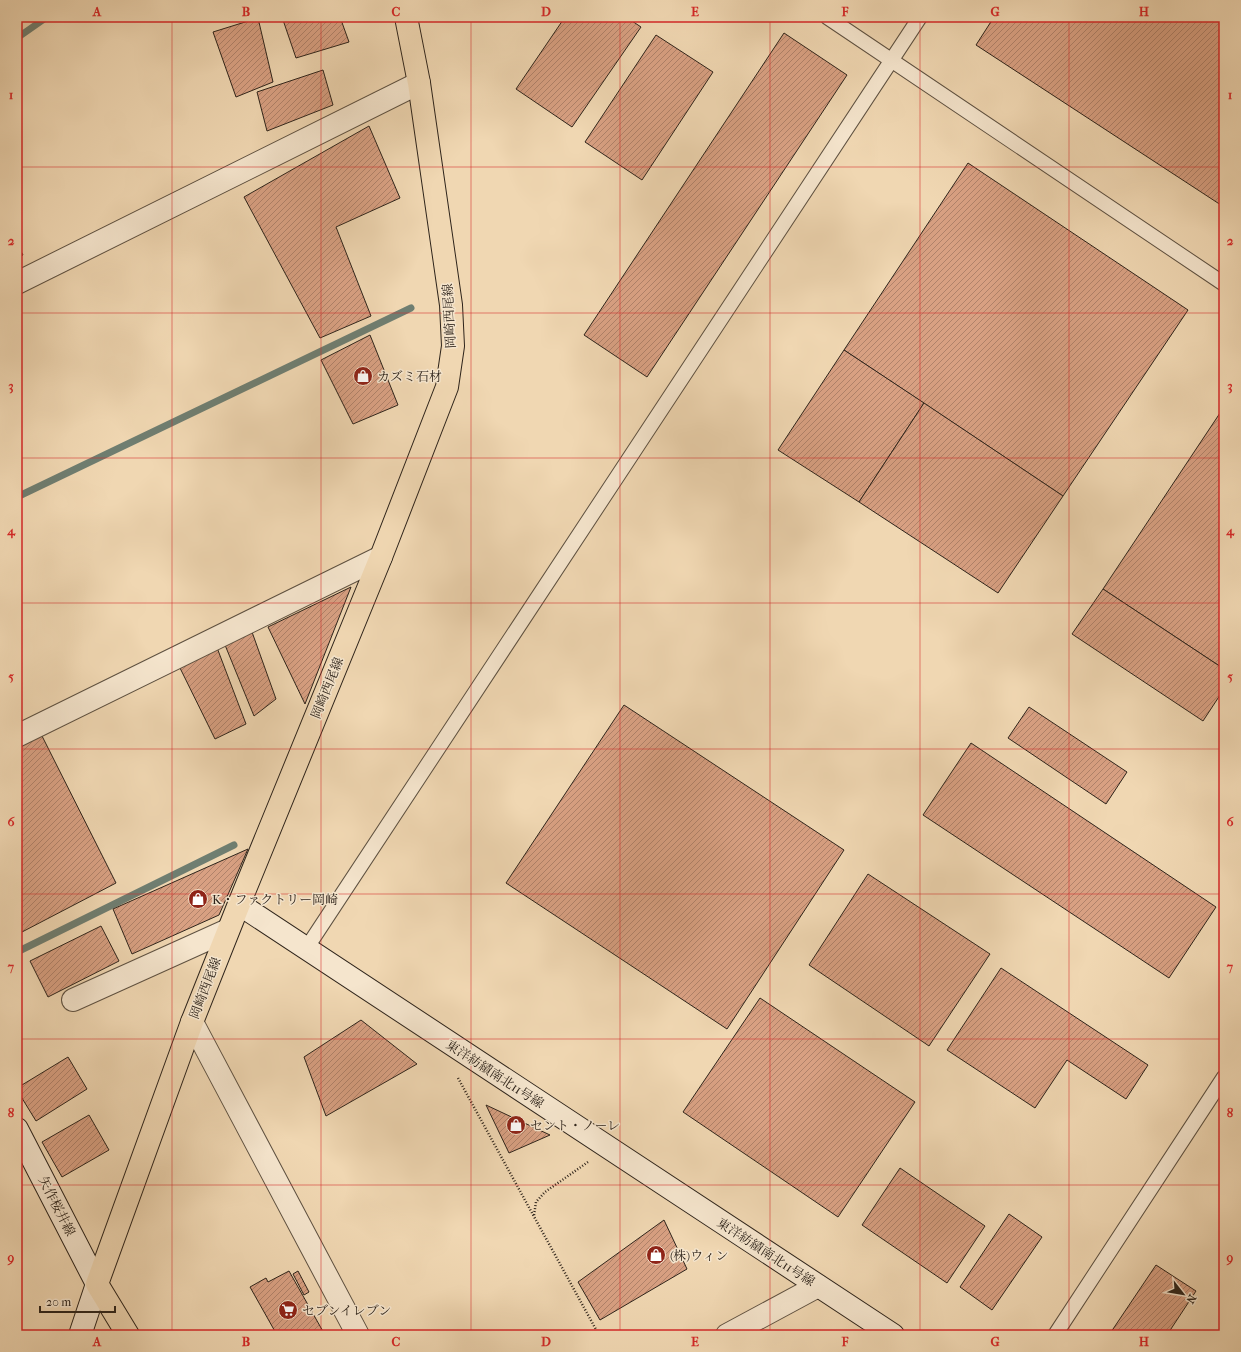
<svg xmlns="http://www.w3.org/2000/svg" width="1241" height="1352" viewBox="0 0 1241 1352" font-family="'IM FELL French Canon','Noto Serif JP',serif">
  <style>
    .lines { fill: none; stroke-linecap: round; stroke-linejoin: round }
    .stream { stroke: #6f7e71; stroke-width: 7 }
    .building { fill: url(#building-hatch); stroke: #2e241b }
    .lane-casing { stroke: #5e5141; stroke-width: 16 }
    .street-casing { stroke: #5e5141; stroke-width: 24 }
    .secondary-casing { stroke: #2e241b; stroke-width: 24 }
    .primary-casing { stroke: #2e241b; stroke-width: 24 }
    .path { stroke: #2e241b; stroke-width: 2.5; stroke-dasharray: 1 2; stroke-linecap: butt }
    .lane { stroke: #f5e5cd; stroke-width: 14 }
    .street { stroke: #f5e5cd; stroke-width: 22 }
    .secondary { stroke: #f5e5cd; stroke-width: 22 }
    .primary { stroke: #f0d7b2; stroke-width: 22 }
    .grid { fill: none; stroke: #d62828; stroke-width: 1; stroke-opacity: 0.55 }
    .labels { text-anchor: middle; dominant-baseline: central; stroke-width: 3; stroke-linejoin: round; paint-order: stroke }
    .street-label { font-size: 13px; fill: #2e241b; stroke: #f5e5cd }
    .poi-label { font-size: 13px; fill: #2e241b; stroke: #f5e5cd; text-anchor: start }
    .neatline { fill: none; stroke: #d62828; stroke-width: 1.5 }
    .grid-label { font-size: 13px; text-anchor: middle; font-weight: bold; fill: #d62828 }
  </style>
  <defs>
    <pattern id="building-hatch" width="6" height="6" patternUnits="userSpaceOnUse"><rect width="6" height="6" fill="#d8a082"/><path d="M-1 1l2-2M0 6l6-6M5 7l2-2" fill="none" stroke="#b0826a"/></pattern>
  </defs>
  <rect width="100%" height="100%" fill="#f0d7b2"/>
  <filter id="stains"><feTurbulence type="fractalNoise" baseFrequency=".005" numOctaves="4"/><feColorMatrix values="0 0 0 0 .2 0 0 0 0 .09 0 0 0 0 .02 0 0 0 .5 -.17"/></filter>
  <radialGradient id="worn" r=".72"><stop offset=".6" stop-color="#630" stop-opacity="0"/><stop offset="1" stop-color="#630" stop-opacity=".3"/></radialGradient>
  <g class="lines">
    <g class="stream">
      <polyline points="17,38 47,17"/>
      <polyline points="17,497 411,308"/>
      <polyline points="17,952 234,845"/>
    </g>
  </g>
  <g class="building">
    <polygon points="282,17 340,17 349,42 296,58"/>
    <polygon points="565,17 626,17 641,27 572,127 516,89"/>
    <polygon points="994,17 1224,17 1224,207 976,45"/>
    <polygon points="258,18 273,82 236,97 213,32"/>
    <polygon points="784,33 847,75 647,377 584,335"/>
    <polygon points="656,35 713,72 642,180 585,142"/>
    <polygon points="323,70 333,105 267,131 257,92"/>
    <polygon points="369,126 400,198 336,227 371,316 320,338 244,197"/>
    <polygon points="968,163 1188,310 1063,496 844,350"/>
    <polygon points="17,244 23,255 17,258"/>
    <polygon points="370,335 398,405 353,424 321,360"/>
    <polygon points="844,350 924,403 859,502 778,450"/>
    <polygon points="924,403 1063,496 998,593 859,502"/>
    <polygon points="1224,407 1224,669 1103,589"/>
    <polygon points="351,587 305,704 268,627"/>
    <polygon points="1103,589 1224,669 1224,689 1203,721 1072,634"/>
    <polygon points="252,632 276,699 254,716 225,645"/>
    <polygon points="216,645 246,724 215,739 180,668"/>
    <polygon points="624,705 844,850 727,1029 506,883"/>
    <polygon points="1029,707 1127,772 1106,804 1008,738"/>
    <polygon points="41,734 116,883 22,932 17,922 17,746"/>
    <polygon points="971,743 1216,907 1169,978 923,815"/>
    <polygon points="248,849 219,915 132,954 113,909"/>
    <polygon points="868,874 990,954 929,1046 809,965"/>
    <polygon points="101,926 119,961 48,997 30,961"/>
    <polygon points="1001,968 1148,1065 1126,1099 1067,1060 1035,1108 947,1050"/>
    <polygon points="760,998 915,1102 838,1217 683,1112"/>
    <polygon points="361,1020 417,1064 326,1116 304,1057"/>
    <polygon points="68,1057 87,1089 36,1121 17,1090 17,1088"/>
    <polygon points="486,1105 550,1135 509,1153"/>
    <polygon points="89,1115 109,1150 62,1177 42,1142"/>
    <polygon points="900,1168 985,1226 947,1283 862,1225"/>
    <polygon points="1009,1214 1042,1237 992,1310 960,1287"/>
    <polygon points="664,1220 687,1269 600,1320 578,1282"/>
    <polygon points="1156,1265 1196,1291 1167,1335 1109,1335"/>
    <polygon points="289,1271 325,1335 277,1335 250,1287 266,1278 268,1282"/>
    <polygon points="298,1271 309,1292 304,1295 293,1274"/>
  </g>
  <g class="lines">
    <g class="lane-casing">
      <g id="lane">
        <polyline points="827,17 1224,284"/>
        <polyline points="306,949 920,17"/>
        <polyline points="1055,1335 1224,1077"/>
      </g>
    </g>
    <g class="street-casing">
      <g id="street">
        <polyline points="17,283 419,83"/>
        <polyline points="17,736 381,557"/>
        <polyline points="73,1000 228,930"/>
        <polyline points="192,1022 358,1335"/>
        <polyline points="727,1335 818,1286"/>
      </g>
    </g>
    <g class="secondary-casing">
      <g id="secondary">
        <polyline points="239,904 893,1335"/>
        <polyline points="17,1129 97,1284 80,1335"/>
      </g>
    </g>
    <g class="primary-casing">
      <polyline id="primary" points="128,1335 97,1284 192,1022 239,904 381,557 447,387 453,346 451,305 419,83 406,17"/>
    </g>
    <g class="path">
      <polyline points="458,1078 599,1335"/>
      <polyline points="534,1215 536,1202 545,1192 588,1162"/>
    </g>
    <use href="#lane" class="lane"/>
    <use href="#street" class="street"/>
    <use href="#secondary" class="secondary"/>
    <use href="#primary" class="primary"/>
  </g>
  <path class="grid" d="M172 17V1335M321 17V1335M471 17V1335M620 17V1335M770 17V1335M920 17V1335M1069 17V1335M17 167H1224M17 313H1224M17 458H1224M17 603H1224M17 749H1224M17 894H1224M17 1039H1224M17 1185H1224"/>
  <defs>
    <g id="shop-disc" transform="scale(1)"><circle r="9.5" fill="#8f2418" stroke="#f5e5cd"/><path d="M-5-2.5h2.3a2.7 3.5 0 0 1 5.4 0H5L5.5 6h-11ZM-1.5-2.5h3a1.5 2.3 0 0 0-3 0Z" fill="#fff"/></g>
    <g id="supermarket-disc" transform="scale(1)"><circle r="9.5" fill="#8f2418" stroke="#f5e5cd"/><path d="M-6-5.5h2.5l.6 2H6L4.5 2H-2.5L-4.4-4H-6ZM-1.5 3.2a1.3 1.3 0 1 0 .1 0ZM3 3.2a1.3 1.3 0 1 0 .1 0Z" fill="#fff"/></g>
  </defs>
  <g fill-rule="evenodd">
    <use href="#shop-disc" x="363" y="376"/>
    <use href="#shop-disc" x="198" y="899"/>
    <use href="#shop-disc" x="516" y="1125"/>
    <use href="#shop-disc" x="656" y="1255"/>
    <use href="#supermarket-disc" x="288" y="1310"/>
  </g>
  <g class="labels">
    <g class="street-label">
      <text transform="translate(449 316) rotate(-93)">岡崎西尾線</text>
      <text transform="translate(327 688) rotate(-68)">岡崎西尾線</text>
      <text transform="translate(205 988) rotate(-69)">岡崎西尾線</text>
      <text transform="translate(495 1074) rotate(33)">東洋紡績南北11号線</text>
      <text transform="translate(57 1206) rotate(63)">矢作桜井線</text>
      <text transform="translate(766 1252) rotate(33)">東洋紡績南北11号線</text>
    </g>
    <g class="poi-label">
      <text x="377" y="376">カズミ石材</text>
      <text x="212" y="899">K・ファクトリー岡崎</text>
      <text x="530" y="1125">セント・ノーレ</text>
      <text x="670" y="1255">(株)ウィン</text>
      <text x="302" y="1310">セブンイレブン</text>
    </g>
  </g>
  <rect width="1241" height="1352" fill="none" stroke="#f0d7b2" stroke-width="44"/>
  <g transform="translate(1183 1294) rotate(121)" stroke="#f5e5cd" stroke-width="3" paint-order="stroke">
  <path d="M0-3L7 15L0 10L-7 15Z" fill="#2e241b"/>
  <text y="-6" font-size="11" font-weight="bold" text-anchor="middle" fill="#2e241b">N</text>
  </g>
  <path d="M40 1306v6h75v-6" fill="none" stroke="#2e241b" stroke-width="2"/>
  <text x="46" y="1306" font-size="12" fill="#2e241b" stroke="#f5e5cd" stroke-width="3" paint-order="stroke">20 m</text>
  <rect x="22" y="22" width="1197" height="1308" class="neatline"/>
  <g class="grid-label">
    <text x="97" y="16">A</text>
    <text x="246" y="16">B</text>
    <text x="396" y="16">C</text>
    <text x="546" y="16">D</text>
    <text x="695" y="16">E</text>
    <text x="845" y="16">F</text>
    <text x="995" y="16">G</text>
    <text x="1144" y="16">H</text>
    <text x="11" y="99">1</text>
    <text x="1230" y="99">1</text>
    <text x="11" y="245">2</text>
    <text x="1230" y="245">2</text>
    <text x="11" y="390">3</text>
    <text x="1230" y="390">3</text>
    <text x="11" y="535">4</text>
    <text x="1230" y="535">4</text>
    <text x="11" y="681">5</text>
    <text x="1230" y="681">5</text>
    <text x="11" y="826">6</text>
    <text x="1230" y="826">6</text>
    <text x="11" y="971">7</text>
    <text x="1230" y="971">7</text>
    <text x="11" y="1117">8</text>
    <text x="1230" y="1117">8</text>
    <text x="11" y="1262">9</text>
    <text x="1230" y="1262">9</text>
    <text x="97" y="1346">A</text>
    <text x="246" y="1346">B</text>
    <text x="396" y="1346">C</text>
    <text x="546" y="1346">D</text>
    <text x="695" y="1346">E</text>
    <text x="845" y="1346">F</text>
    <text x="995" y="1346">G</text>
    <text x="1144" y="1346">H</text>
  </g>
  <rect width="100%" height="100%" filter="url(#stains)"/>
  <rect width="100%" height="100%" fill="url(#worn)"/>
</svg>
